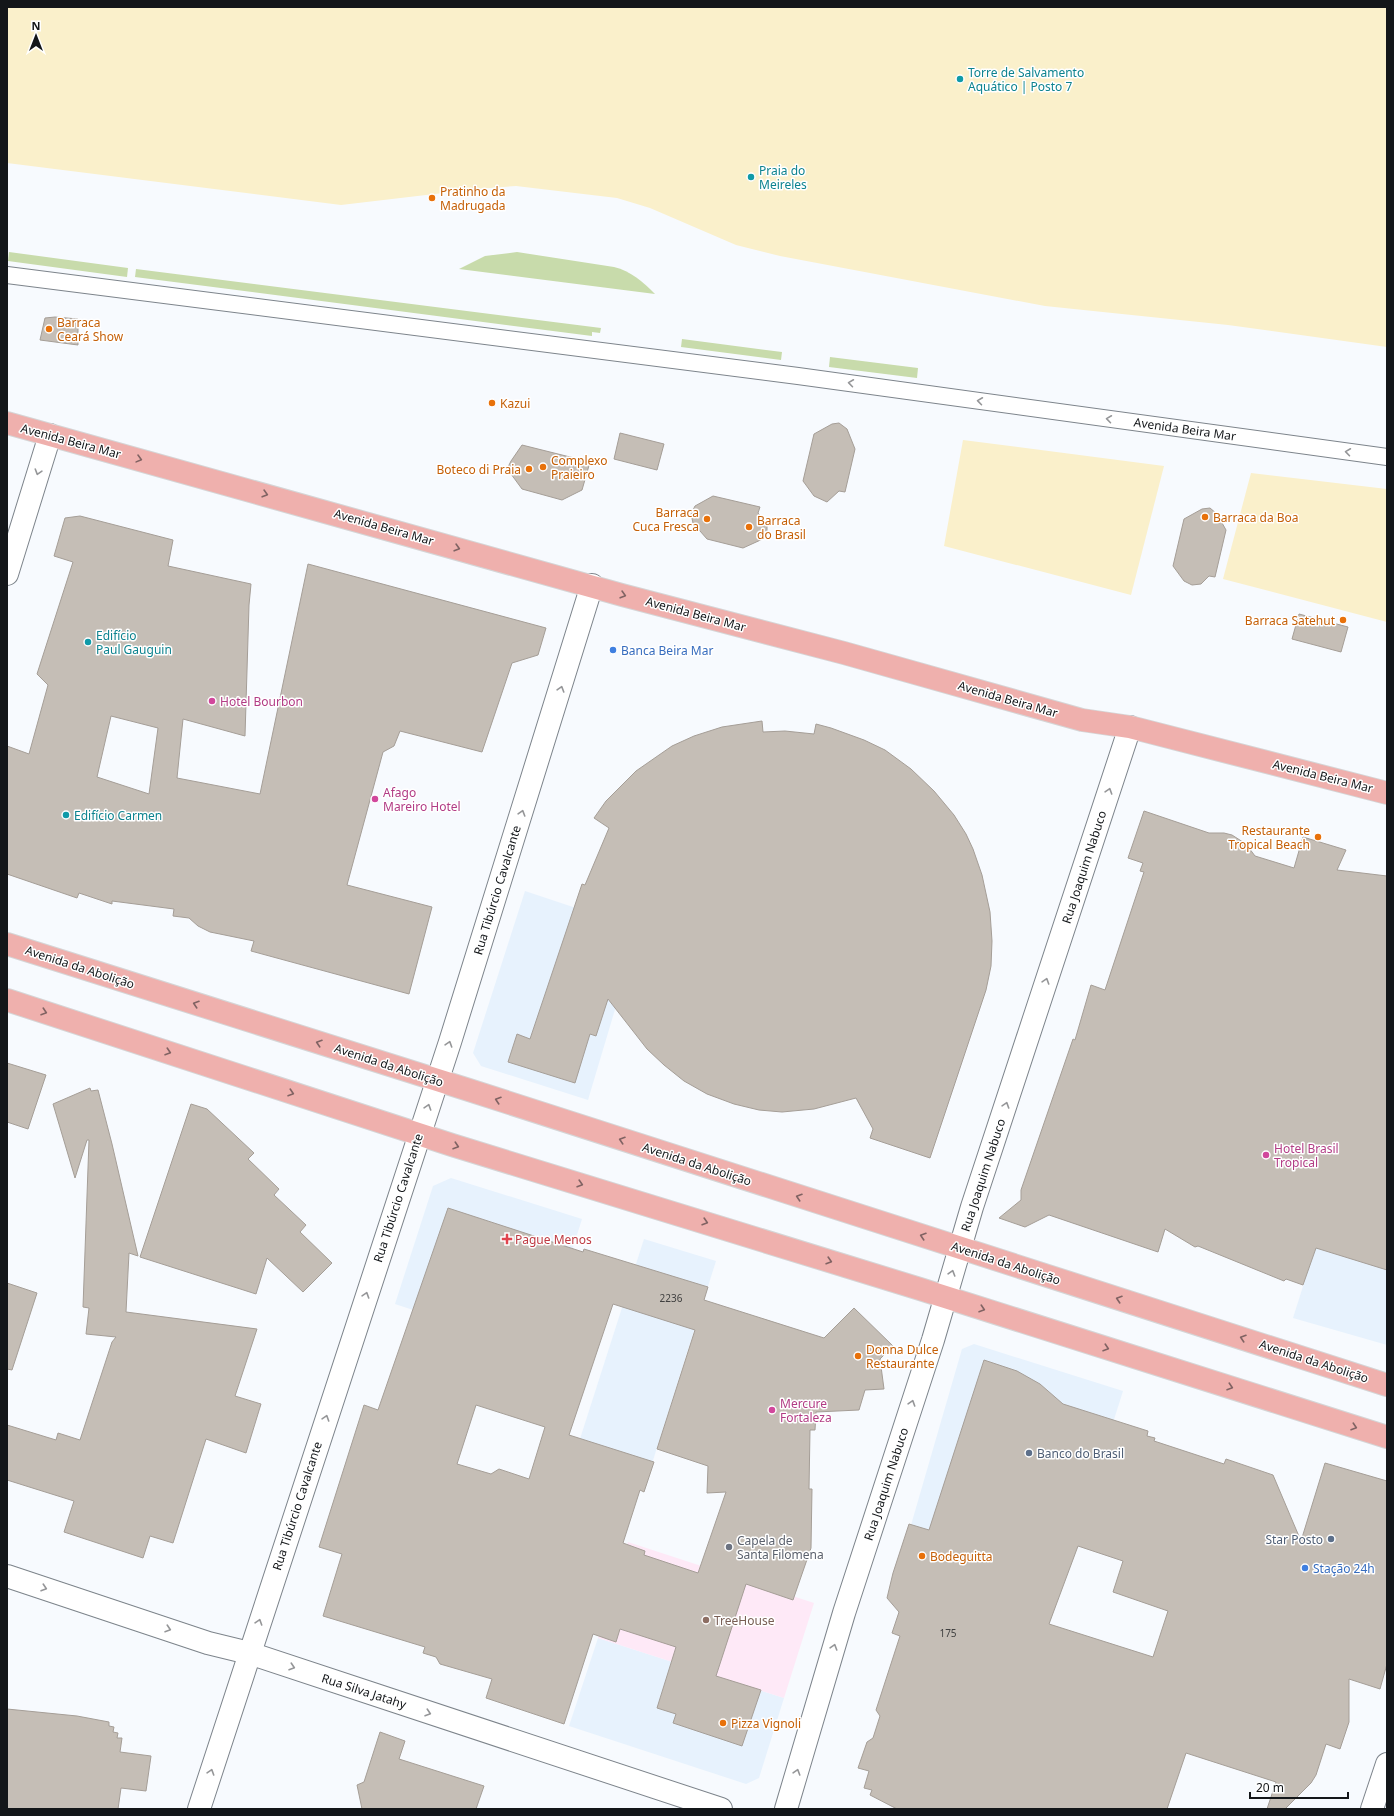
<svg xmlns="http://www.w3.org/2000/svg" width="1394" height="1816" viewBox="0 0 1394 1816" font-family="'Noto Sans',sans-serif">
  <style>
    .built { fill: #e7f2fd }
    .education { fill: #fee9f7 }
    .green { fill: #c8dbab }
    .sand { fill: #faf0cb }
    .building { fill: #c5beb6; stroke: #a59e97; fill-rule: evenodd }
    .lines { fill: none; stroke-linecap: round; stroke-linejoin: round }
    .service-casing { stroke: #7d848b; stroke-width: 18 }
    .minor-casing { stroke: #7d848b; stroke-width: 24 }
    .tertiary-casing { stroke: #7d848b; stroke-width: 24 }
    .primary-casing { stroke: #d5d5d6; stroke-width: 24 }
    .service { stroke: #fff; stroke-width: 16 }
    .minor { stroke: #fff; stroke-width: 22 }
    .tertiary { stroke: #fff; stroke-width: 22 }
    .primary { stroke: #efb0ad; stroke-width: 22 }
    .oneway { stroke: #959698 }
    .oneway2 { stroke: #816363 }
    .culture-dot { fill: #0f9aa8; stroke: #fff; stroke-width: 1.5 }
    .food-dot { fill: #e8710a; stroke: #fff; stroke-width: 1.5 }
    .shop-dot { fill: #3f7fe0; stroke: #fff; stroke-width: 1.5 }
    .hotel-dot { fill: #d1479c; stroke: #fff; stroke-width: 1.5 }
    .health-dot { fill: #e0444e; stroke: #fff; stroke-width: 1.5 }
    .service-dot { fill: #5c6f8a; stroke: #fff; stroke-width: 1.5 }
    .worship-dot { fill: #6b7280; stroke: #fff; stroke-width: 1.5 }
    .education-dot { fill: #8d6e63; stroke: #fff; stroke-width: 1.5 }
    .labels { text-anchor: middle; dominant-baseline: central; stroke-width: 3; stroke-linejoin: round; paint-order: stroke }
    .number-label { font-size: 10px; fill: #404040 }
    .culture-label { font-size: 12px; fill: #0d838f; stroke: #fff; text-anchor: start }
    .food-label { font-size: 12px; fill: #c56008; stroke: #fff; text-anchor: start }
    .street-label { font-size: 12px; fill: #131619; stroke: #fff }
    .shop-label { font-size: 12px; fill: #366cbe; stroke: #fff; text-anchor: start }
    .hotel-label { font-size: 12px; fill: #b23c85; stroke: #fff; text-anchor: start }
    .health-label { font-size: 12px; fill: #be3a42; stroke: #fff; text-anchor: start }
    .service-label { font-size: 12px; fill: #4e5e75; stroke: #fff; text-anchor: start }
    .worship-label { font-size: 12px; fill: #5b616d; stroke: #fff; text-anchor: start }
    .education-label { font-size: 12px; fill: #785e54; stroke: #fff; text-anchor: start }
  </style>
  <rect width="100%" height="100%" fill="#f7fafe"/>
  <g class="built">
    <polygon points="525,891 639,929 588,1100 481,1066 473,1053"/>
    <polygon points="1363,1096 1387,1103 1387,1345 1293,1318"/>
    <polygon points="451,1178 582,1219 540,1352 395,1304 433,1186"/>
    <polygon points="644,1239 716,1261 649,1473 571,1467"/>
    <polygon points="974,1344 1123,1391 1050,1623 911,1525 962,1349"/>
    <polygon points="598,1638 784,1698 759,1778 746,1784 569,1726"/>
  </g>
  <polygon class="education" points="628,1542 814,1603 784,1698 598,1638"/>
  <g class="green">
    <polygon points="9,252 128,268 127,277 8,261"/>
    <path d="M517 252 614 267C631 271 643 282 655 294L459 269 485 256Z"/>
    <polygon points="136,269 601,328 600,333 592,332 592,336 135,277"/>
    <polygon points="682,339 782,352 781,360 681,347"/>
    <polygon points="830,357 918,368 917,378 829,367"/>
  </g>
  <g class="sand">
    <polygon points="7,7 1387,7 1387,347 1228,325 1045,306 780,256 736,245 650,208 617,198 516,186 477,189 341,205 7,163"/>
    <polygon points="963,440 1164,466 1131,595 944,546"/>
    <polygon points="1251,473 1387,489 1387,622 1223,579"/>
  </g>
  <g class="building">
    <polygon points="55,317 78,319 78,345 40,340 45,318"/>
    <polygon points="839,423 847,429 855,449 845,492 839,491 827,502 814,496 803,481 814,434 832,424"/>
    <polygon points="620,433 664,444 657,470 614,459"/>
    <polygon points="522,445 590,462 582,490 562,500 522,489 511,474 508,467 511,461"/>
    <polygon points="713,496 760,507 758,513 767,524 767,532 765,538 743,548 707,539 693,523 691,514 695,506"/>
    <polygon points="1210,508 1217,514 1226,530 1215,577 1209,576 1201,584 1192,585 1184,581 1173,566 1184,519 1202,509"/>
    <path d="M80 516 173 540 168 566 251 584 249 605 245 736 183 719 177 778 260 794 308 564 546 628 538 655 512 663 482 752 400 731 394 746 383 752 347 885 432 907 409 994 251 951 254 941 210 932 198 926 189 918 173 916 174 909 112 901V904L79 893 77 898 7 874V746L29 754 48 685 37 674 73 562 54 556 65 518ZM111 716 158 728 149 794 97 777Z"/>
    <polygon points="1299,614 1348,627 1341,652 1292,639"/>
    <polygon points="762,721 763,732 785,731 814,734 816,724 831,728 864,740 885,750 911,769 934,791 954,815 966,834 973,849 982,875 990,912 992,941 991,966 986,990 930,1158 870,1138 873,1129 856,1098 814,1109 782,1112 759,1110 734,1104 707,1094 684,1081 664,1065 647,1049 608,999 596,1036 590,1034 575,1083 508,1062 517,1034 530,1039 582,884 585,885 609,828 594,818 606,801 636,771 672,746 694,736 722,727"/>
    <polygon points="1144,811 1209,833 1224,833 1232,835 1246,844 1255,856 1294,868 1303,837 1346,850 1337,870 1387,876 1387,1270 1316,1248 1303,1285 1286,1279 1284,1281 1198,1246 1195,1247 1165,1229 1158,1252 1049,1215 1025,1227 999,1218 1021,1200 1021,1190 1073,1039 1075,1040 1091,985 1105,990 1144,872 1140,871 1143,863 1128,858"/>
    <polygon points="7,1063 46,1075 28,1129 7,1122"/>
    <polygon points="90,1088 91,1091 98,1090 112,1144 138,1256 129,1253 126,1312 257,1329 235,1396 261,1404 246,1453 206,1439 173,1543 150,1536 143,1558 64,1532 74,1501 7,1480 7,1425 56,1440 58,1433 80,1440 112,1342 116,1337 86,1334 89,1308 83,1307 89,1140 87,1140 75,1178 53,1104"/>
    <polygon points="191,1104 207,1109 254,1153 248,1159 279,1189 274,1195 306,1225 300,1232 332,1263 303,1292 267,1258 256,1294 140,1257"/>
    <path d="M448 1208 583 1252 584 1249 708 1287 704 1300 824 1338 854 1308 893 1346 880 1359 884 1389 865 1390 859 1410 816 1412 815 1430H810L809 1489H812L811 1548 793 1600 746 1584 716 1676 761 1690 742 1746 673 1723 676 1714 657 1708 676 1647 620 1629 616 1642 593 1634 564 1724 486 1698 492 1679 440 1664 436 1657 423 1653 425 1647 323 1616 342 1554 319 1547 364 1405 378 1410ZM613 1304 695 1330 657 1449 708 1466 707 1493 726 1492 698 1573 644 1555 645 1551 623 1543 640 1490 644 1492 654 1462 569 1435ZM476 1405 545 1427 529 1479 499 1469 491 1474 457 1464Z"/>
    <polygon points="7,1283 37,1293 12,1370 7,1369"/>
    <path d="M984 1360 1017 1371 1040 1384 1063 1404 1148 1431 1147 1436 1155 1438 1154 1441 1224 1464 1226 1459 1273 1475 1301 1541 1325 1463 1387 1481V1664L1380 1689 1349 1679V1722L1340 1749 1326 1744 1316 1775 1311 1783 1285 1809H1267L1276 1782 1186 1753 1167 1809H897L870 1795 872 1790 864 1788 869 1771 858 1768 867 1742 873 1738 880 1716 876 1710 900 1636 892 1633 899 1612 887 1598 893 1573 909 1524 929 1530ZM1078 1546 1123 1561 1113 1592 1168 1611 1153 1657 1049 1624Z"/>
    <polygon points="7,1709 77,1716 109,1722 109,1726 114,1727 113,1732 118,1733 117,1738 122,1738 120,1752 151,1756 146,1791 121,1788 118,1809 7,1809"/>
    <polygon points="380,1732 405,1741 399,1759 484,1786 476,1809 362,1809 357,1785 364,1782"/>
  </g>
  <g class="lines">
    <g class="service-casing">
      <polyline id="service" points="7,275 798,376 1387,457"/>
    </g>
    <g class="minor-casing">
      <g id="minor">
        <polyline points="7,574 50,435"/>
        <polyline points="199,1809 450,1042 592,585"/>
        <polyline points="786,1809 844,1613 933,1340 972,1207 1130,727"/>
        <polyline points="1372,1809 1387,1764"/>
      </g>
    </g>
    <g class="tertiary-casing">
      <polyline id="tertiary" points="7,1576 208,1643 249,1653 721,1809"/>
    </g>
    <g class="primary-casing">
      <g id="primary">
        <polyline points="7,423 622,595 844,653 1082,720 1130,727 1387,793"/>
        <polyline points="7,944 469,1090 1387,1385"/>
        <polyline points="7,1000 452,1145 920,1289 1387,1437"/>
      </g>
    </g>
    <use href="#service" class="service"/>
    <use href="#minor" class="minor"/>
    <use href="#tertiary" class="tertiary"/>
    <use href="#primary" class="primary"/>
  </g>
  <defs><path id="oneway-chevron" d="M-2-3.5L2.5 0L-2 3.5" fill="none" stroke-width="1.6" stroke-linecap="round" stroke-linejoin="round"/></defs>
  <g class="oneway">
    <use href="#oneway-chevron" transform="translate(851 383) rotate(-172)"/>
    <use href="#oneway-chevron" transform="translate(980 401) rotate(-172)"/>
    <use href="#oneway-chevron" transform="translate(1109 419) rotate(-172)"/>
    <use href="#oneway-chevron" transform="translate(1348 452) rotate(-172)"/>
    <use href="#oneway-chevron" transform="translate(38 472) rotate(107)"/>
    <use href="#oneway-chevron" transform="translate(561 689) rotate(-73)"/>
    <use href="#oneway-chevron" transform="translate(1109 791) rotate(-72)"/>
    <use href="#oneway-chevron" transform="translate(522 813) rotate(-73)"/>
    <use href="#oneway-chevron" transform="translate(1046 981) rotate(-72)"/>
    <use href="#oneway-chevron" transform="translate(449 1044) rotate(-72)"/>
    <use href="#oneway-chevron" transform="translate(1006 1105) rotate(-72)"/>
    <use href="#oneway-chevron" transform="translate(428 1107) rotate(-72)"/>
    <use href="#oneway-chevron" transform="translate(952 1273) rotate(-73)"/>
    <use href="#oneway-chevron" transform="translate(366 1295) rotate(-72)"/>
    <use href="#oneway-chevron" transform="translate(912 1403) rotate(-72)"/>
    <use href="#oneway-chevron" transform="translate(326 1418) rotate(-72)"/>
    <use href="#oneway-chevron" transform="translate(44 1588) rotate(18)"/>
    <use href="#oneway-chevron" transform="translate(259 1622) rotate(-72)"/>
    <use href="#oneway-chevron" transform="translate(168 1629) rotate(18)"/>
    <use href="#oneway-chevron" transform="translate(834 1647) rotate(-73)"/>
    <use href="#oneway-chevron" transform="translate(292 1667) rotate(18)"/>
    <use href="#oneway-chevron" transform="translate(428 1713) rotate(18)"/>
    <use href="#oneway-chevron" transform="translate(211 1772) rotate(-72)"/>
    <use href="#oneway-chevron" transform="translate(797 1772) rotate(-73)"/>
  </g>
  <g class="oneway2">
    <use href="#oneway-chevron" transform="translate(139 459) rotate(15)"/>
    <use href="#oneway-chevron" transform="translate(265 494) rotate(16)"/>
    <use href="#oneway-chevron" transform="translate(457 548) rotate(16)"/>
    <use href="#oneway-chevron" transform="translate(623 595) rotate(16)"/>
    <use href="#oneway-chevron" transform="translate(196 1004) rotate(-162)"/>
    <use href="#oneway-chevron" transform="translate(44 1012) rotate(18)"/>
    <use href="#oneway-chevron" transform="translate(319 1043) rotate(-162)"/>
    <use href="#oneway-chevron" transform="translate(168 1052) rotate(18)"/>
    <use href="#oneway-chevron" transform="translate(291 1093) rotate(18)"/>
    <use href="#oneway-chevron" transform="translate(498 1100) rotate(-162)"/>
    <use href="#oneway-chevron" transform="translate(622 1140) rotate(-162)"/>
    <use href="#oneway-chevron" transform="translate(456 1146) rotate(18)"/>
    <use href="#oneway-chevron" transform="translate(580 1184) rotate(17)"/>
    <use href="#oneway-chevron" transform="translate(799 1197) rotate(-162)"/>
    <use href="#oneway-chevron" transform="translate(705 1222) rotate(17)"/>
    <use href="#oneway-chevron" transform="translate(923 1236) rotate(-162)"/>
    <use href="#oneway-chevron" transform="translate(829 1261) rotate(17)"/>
    <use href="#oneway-chevron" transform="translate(1119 1299) rotate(-162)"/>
    <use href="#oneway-chevron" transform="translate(982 1309) rotate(18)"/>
    <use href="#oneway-chevron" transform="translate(1243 1338) rotate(-162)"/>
    <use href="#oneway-chevron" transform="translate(1106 1348) rotate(18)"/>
    <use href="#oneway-chevron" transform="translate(1230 1387) rotate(18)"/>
    <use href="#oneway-chevron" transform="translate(1354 1427) rotate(18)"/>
  </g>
  <g class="culture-dot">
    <circle cx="960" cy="79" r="4"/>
    <circle cx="751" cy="177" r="4"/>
    <circle cx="88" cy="642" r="4"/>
    <circle cx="66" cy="815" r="4"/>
  </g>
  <g class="food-dot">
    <circle cx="432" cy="198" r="4"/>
    <circle cx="49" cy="329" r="4"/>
    <circle cx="492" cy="403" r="4"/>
    <circle cx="543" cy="467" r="4"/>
    <circle cx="529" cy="469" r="4"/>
    <circle cx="1205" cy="517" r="4"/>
    <circle cx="707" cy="519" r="4"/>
    <circle cx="749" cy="527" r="4"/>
    <circle cx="1343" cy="620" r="4"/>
    <circle cx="1318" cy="837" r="4"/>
    <circle cx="858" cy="1356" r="4"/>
    <circle cx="922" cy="1556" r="4"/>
    <circle cx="723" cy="1723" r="4"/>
  </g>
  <g class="shop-dot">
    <circle cx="613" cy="650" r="4"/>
    <circle cx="1305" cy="1568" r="4"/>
  </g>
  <g class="hotel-dot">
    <circle cx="212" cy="701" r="4"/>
    <circle cx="375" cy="799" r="4"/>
    <circle cx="1266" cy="1155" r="4"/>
    <circle cx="772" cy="1410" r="4"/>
  </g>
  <path class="health-dot" d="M505 1233h4v4h4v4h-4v4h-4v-4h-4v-4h4z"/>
  <g class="service-dot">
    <circle cx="1029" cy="1453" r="4"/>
    <circle cx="1331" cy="1539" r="4"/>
  </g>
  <circle class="worship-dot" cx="729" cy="1547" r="4"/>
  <circle class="education-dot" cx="706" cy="1620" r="4"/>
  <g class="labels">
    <g class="number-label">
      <text x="671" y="1298">2236</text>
      <text x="948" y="1633">175</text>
    </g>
    <g class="culture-label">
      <text x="968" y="72">Torre de Salvamento<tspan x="968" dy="14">Aquático | Posto 7</tspan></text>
      <text x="759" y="170">Praia do<tspan x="759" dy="14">Meireles</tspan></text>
      <text x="96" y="635">Edifício<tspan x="96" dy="14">Paul Gauguin</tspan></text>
      <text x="74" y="815">Edifício Carmen</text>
    </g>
    <g class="food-label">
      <text x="440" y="191">Pratinho da<tspan x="440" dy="14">Madrugada</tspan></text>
      <text x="57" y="322">Barraca<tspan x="57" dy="14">Ceará Show</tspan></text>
      <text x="500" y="403">Kazui</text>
      <text x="551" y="460">Complexo<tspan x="551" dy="14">Praieiro</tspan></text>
      <text x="521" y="469" text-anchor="end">Boteco di Praia</text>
      <text x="699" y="512" text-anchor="end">Barraca<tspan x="699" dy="14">Cuca Fresca</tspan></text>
      <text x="1213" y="517">Barraca da Boa</text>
      <text x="757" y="520">Barraca<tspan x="757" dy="14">do Brasil</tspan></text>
      <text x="1335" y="620" text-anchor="end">Barraca Satehut</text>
      <text x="1310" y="830" text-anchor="end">Restaurante<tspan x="1310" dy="14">Tropical Beach</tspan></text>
      <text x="866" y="1349">Donna Dulce<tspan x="866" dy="14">Restaurante</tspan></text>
      <text x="930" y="1556">Bodeguitta</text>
      <text x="731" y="1723">Pizza Vignoli</text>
    </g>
    <g class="street-label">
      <text transform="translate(1185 429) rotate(8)">Avenida Beira Mar</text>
      <text transform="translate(71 441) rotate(15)">Avenida Beira Mar</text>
      <text transform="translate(384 527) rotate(16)">Avenida Beira Mar</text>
      <text transform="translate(696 614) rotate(15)">Avenida Beira Mar</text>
      <text transform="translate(1008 699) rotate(16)">Avenida Beira Mar</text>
      <text transform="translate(1323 776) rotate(14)">Avenida Beira Mar</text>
      <text transform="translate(1084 867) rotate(-72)">Rua Joaquim Nabuco</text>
      <text transform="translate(497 890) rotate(-73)">Rua Tibúrcio Cavalcante</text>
      <text transform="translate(80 967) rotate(18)">Avenida da Abolição</text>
      <text transform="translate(389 1065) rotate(18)">Avenida da Abolição</text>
      <text transform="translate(697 1164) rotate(18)">Avenida da Abolição</text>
      <text transform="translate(983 1175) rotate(-72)">Rua Joaquim Nabuco</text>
      <text transform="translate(398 1198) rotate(-72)">Rua Tibúrcio Cavalcante</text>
      <text transform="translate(1006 1263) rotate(18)">Avenida da Abolição</text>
      <text transform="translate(1314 1361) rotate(18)">Avenida da Abolição</text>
      <text transform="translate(886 1484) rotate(-72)">Rua Joaquim Nabuco</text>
      <text transform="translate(297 1506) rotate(-72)">Rua Tibúrcio Cavalcante</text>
      <text transform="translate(364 1691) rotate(18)">Rua Silva Jatahy</text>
    </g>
    <g class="shop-label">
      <text x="621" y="650">Banca Beira Mar</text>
      <text x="1313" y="1568">Stação 24h</text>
    </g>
    <g class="hotel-label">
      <text x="220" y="701">Hotel Bourbon</text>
      <text x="383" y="792">Afago<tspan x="383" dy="14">Mareiro Hotel</tspan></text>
      <text x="1274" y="1148">Hotel Brasil<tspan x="1274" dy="14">Tropical</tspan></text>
      <text x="780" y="1403">Mercure<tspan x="780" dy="14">Fortaleza</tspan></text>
    </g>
    <g class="health-label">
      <text x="515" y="1239">Pague Menos</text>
    </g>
    <g class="service-label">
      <text x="1037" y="1453">Banco do Brasil</text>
      <text x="1323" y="1539" text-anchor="end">Star Posto</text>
    </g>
    <g class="worship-label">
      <text x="737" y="1540">Capela de<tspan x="737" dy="14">Santa Filomena</tspan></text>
    </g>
    <g class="education-label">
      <text x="714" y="1620">TreeHouse</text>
    </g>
  </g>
  <rect width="1394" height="1816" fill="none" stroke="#131619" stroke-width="16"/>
  <g transform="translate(36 36)" stroke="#ffffff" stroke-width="3" paint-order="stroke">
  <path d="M0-3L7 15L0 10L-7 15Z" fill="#131619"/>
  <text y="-6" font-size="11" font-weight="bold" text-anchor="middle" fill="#131619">N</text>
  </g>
  <path d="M1250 1792v6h98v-6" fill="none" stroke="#131619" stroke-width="2"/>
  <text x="1256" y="1792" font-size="12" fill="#131619" stroke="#ffffff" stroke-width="3" paint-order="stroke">20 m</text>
</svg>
